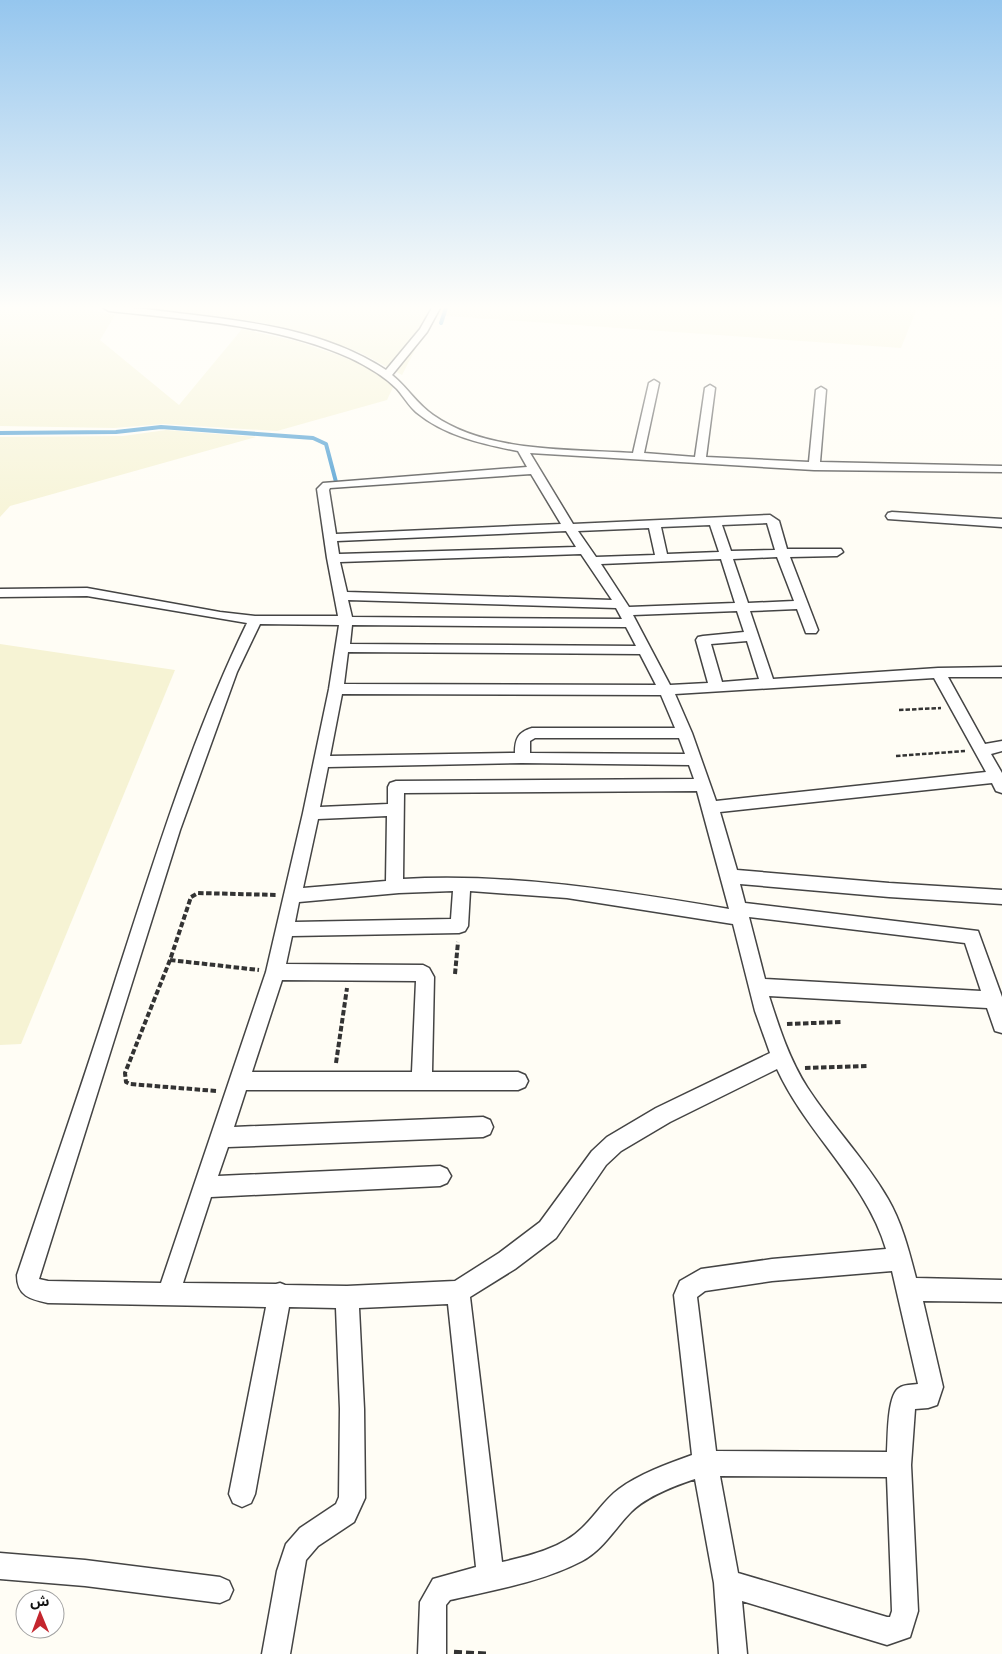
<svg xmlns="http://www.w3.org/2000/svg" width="1002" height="1654" viewBox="0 0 1002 1654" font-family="Lora,'Noto Sans Arabic',serif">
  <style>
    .farmland { fill: #f6f3d4 }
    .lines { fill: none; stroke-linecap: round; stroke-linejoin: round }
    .stream { stroke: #3f96cf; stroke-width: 4 }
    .street-casing { stroke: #444; stroke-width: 3 }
    .path-far2 { stroke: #333; stroke-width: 2.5; stroke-dasharray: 4.5 2; stroke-linecap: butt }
    .path-far1 { stroke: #333; stroke-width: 4; stroke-dasharray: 5.5 2.5; stroke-linecap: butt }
    .path { stroke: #333; stroke-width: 4.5; stroke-dasharray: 8 4; stroke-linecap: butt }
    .street { fill: #fff; fill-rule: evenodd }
  </style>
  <rect width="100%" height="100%" fill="#fffdf5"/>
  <g class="farmland">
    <polygon points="0,308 82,308 115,315 100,340 179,405 242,329 296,341 350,359 395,383 387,400 277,431 163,424 114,428 0,426"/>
    <polygon points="130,308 917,308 901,348 433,315 402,375 361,353 309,334 263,323"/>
    <polygon points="166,430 256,437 10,506 0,517 0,437 123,436"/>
    <polygon points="0,644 175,670 21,1044 0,1045"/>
  </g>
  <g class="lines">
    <g class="stream">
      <polyline points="441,323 446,308"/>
      <polyline points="0,433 116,432 161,427 313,438 326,444 336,482"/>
    </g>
    <g class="street-casing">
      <g id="street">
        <path d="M104 308C128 306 153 310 177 313 248 321 325 330 386 370L420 329 432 308H440L427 332 392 375C407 387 417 404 433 415 487 453 570 449 633 453L649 383 654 380 659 383 644 453 695 457 705 388 710 385 715 388 706 457 809 462 816 390 821 387 826 390 820 462 1002 466V472L814 470 530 453 573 524 770 515 779 521 787 549H841L843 552 837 556 790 557 818 630 816 633H806L797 609 750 611 773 679 938 668 1002 667V677H948L985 744 1002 741V751L991 754 1002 773V793L996 791 992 783 720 812 737 870 889 883 1002 890V904L889 897 740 884 745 903 978 931 1002 997V1033L995 1031 987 1008 769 996C779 1027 789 1059 807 1087 832 1126 865 1159 888 1199 902 1223 909 1251 916 1278L1002 1280V1302L923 1301 943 1387 937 1405 928 1408 915 1409 911 1465 918 1611 910 1637 887 1645 742 1601 747 1654H719L714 1583 695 1479C674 1486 647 1496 631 1512 615 1528 603 1550 582 1561 542 1582 494 1590 450 1600L446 1605V1654H418L420 1602 433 1579 476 1567 448 1304 359 1308 364 1409 365 1498 354 1522 318 1546 306 1560 290 1654H262L277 1571 286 1544 300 1528 336 1504 339 1497 340 1409 336 1308 289 1307 255 1494 251 1503 242 1507 233 1503 229 1494 266 1307 48 1303C30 1299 17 1296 17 1275 50 1176 85 1077 116 978 155 858 192 736 247 623L87 596 0 597V589L87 588 220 612 255 616H338L327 558 317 489 323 483 527 467 518 451C482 444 445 436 416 412 409 406 404 397 397 389 384 376 367 366 350 358 274 324 190 320 109 311ZM531 474 561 524 336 534 329 490 330 488ZM767 523 775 550 731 551 722 525ZM710 525 719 552 667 554 661 527ZM649 528 655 555 596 557 578 531ZM566 531 576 547 339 554 337 541ZM581 554 612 600 347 592 340 562ZM777 557 794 601 748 603 733 559ZM721 559 735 603 629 607 601 564ZM348 600 616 608 622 619 352 617ZM737 611 744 632 703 636 698 637 696 640 708 683 670 685 633 615ZM260 624 339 625 329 689 303 813 266 972 161 1283 48 1281 39 1279 180 830 237 672ZM352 625 626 627 636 646 350 644ZM747 641 759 679 722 682 711 644ZM348 652 640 654 656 685 344 684ZM934 678 986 772 716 801 692 733 675 694ZM342 694 661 695 675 728H532C518 732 515 739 515 753L330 756ZM535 738H679L685 754 530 753V741ZM522 763 689 765 694 779 396 781 390 783 388 787V804L320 807 328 767ZM697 791 729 909C621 891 513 873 403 879L404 793ZM387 816 386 881 303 888 318 819ZM453 891 451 919 295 922 299 902 399 893ZM470 891 567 898 733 924 755 1011 770 1053 656 1108 607 1137 592 1151 540 1222 499 1253 455 1281 347 1286 285 1285 280 1283 276 1284 183 1283 211 1197 440 1186 447 1183 451 1176 447 1169 440 1166 218 1176 228 1147 483 1137 490 1134 493 1127 490 1120 483 1117 234 1127 246 1090H518L525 1087 528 1081 525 1075 518 1072H432L434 977 429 968 423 965 286 964 292 936 459 933 465 931 468 926ZM749 917 965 943 981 991 765 979ZM282 980 416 981 412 1072H252ZM777 1069C806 1133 866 1181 886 1249L772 1259 701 1269 680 1281 674 1295 692 1455C667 1464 639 1474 619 1489 604 1500 595 1516 582 1528 562 1548 529 1556 502 1562L470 1297 515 1269 556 1238 606 1165 621 1151 670 1122ZM892 1271 918 1384C912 1385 905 1384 899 1388 887 1395 888 1438 887 1452L716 1451 697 1297 705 1291 772 1281ZM720 1476 887 1477 892 1611 890 1617H887L738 1573Z"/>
        <polygon points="892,512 1002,519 1002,527 888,519 886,516 888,513"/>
        <polygon points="0,1553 85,1560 220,1577 229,1581 233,1590 229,1599 220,1603 85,1586 0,1579"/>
      </g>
    </g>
    <g class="path-far2">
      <polyline points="899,710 941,708"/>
      <polyline points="896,756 965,751"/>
    </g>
    <g class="path-far1">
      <polyline points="170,960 259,970"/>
      <polyline points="455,974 458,942"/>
      <polyline points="787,1024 841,1022"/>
      <polyline points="336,1063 347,988"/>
      <polyline points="805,1068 868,1066"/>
      <polyline points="216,1091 130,1084 126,1082 125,1073 170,960 191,897 198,893 277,895"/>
    </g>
    <polyline class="path" points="454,1652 489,1654"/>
    <use href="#street" class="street"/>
  </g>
  <linearGradient id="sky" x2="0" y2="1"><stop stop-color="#95c6ee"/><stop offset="0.57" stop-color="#fffefa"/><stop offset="1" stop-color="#fffefa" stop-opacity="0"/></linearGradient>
  <rect width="1002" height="539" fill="url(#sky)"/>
  <g transform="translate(40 1614) rotate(359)"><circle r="24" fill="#ffffff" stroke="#a0a0a0"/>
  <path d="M0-4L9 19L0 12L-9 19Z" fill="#c4262e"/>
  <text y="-8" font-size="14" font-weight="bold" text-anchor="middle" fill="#111111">ش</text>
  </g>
</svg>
